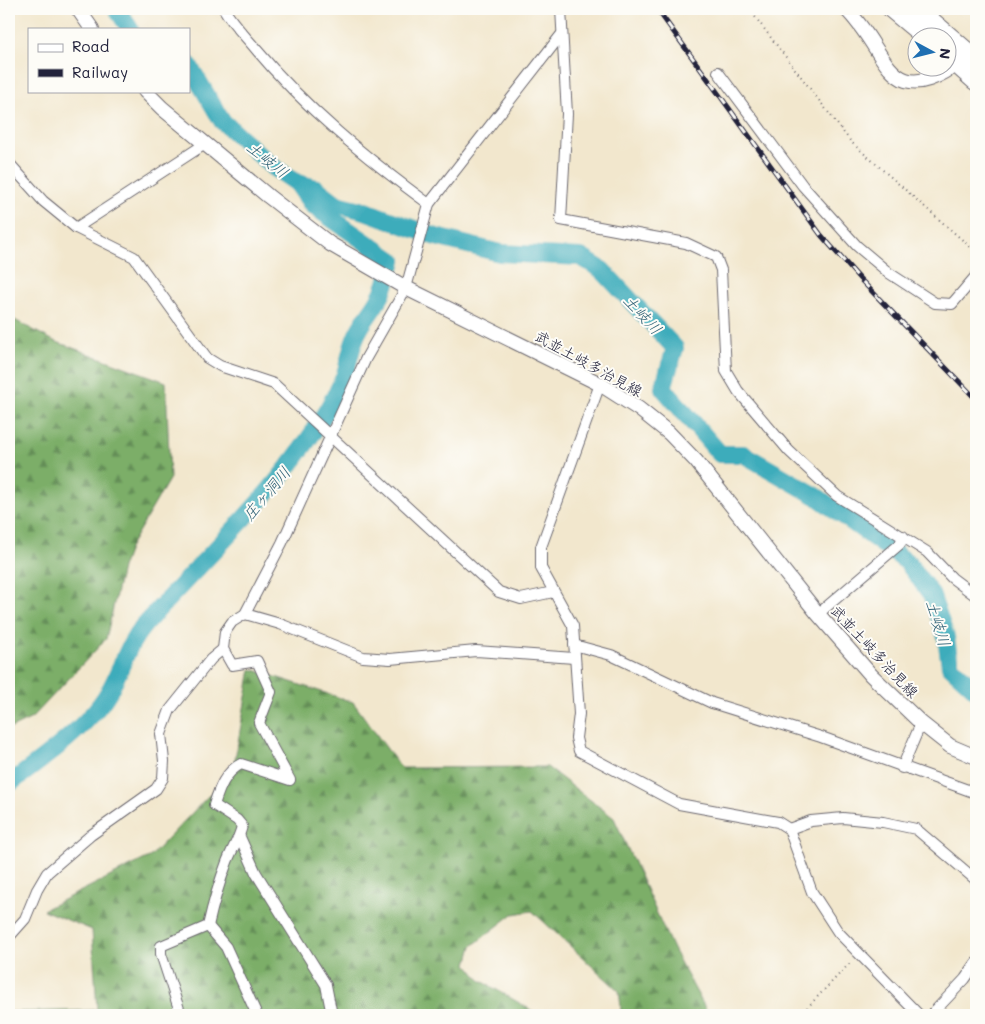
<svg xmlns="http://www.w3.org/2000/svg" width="985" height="1024" viewBox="0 0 985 1024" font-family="Mali,'Klee One',sans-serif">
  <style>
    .forest { fill: url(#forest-firs); stroke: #4e6852 }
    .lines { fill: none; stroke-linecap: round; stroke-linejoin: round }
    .river { stroke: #3dacbb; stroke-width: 18 }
    .street-casing { stroke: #6b676e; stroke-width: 12 }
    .secondary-casing { stroke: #6b676e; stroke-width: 16 }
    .highway-casing { stroke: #6b676e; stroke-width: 21 }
    .path { stroke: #6b676e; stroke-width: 2; stroke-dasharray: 1 4; stroke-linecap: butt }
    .street { stroke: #fff; stroke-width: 10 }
    .secondary { stroke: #fff; stroke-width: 14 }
    .highway { stroke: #fff; stroke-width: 19 }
    .rail-casing { stroke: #22223b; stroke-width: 5 }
    .rail { stroke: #fdfcf7; stroke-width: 3; stroke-dasharray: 9; stroke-linecap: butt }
    .labels { text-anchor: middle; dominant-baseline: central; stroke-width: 4; stroke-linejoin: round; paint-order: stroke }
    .street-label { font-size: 15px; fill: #22223b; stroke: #fdfcf7 }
    .water-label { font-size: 16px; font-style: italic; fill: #2e6075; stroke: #fdfcf7 }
  </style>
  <defs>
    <pattern id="forest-firs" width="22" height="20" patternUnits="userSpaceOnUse" patternTransform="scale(1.25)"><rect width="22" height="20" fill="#7bae68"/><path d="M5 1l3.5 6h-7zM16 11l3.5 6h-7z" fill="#648d57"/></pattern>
  </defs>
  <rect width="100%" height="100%" fill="#fdfcf7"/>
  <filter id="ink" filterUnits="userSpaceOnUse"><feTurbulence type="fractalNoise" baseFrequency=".02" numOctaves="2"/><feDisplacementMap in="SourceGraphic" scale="10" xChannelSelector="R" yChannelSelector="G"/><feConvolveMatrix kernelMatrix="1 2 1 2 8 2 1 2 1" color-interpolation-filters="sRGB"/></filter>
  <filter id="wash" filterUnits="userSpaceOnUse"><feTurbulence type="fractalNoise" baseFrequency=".0096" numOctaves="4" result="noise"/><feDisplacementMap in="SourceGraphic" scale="20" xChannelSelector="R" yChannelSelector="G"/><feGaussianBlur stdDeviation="1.12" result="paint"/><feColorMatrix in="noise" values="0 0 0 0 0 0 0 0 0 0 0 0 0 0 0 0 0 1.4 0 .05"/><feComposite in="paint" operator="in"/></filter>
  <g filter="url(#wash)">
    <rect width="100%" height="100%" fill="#f2e7cd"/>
    <g class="forest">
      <polygon points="9,317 54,341 166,382 170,478 130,546 122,568 106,639 32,718 9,729"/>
      <polygon points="251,669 353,702 401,768 547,767 614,818 673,949 709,1015 620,1015 621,1007 619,991 532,911 513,914 472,946 467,964 480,980 540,1015 9,1015 9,1012 97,1010 92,930 43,910 151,856 233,770"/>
    </g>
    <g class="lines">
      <g class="river">
        <polyline points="117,9 130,29"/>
        <polyline points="189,65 222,121 272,166 297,183 316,188 337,204 365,211 436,237 500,253 581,257 602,270 675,348 663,388 720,454 743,454 816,496 907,562 931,594 946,637 950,666 976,690"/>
        <path d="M9 784C40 761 88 727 108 693 123 668 125 647 145 624 213 548 294 479 340 386 348 371 349 354 355 339 360 324 373 311 380 297 386 287 389 273 393 261L312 205 297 183"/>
      </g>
    </g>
  </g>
  <g filter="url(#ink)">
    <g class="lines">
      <g class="street-casing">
        <g id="street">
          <path d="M224 9C232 23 244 35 255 48 305 108 366 158 429 204"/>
          <polyline points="561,9 567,114 561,220 686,243 716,257 721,270 726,371 738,391 789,451 837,496 927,552 952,578 976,596"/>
          <polyline points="718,72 803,186 857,246 889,273 935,303 952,304 976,276"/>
          <polyline points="9,163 43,201 76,228 134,257 207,358 220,366 274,384 499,592 521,599 553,592"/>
          <polyline points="76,228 205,144"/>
          <polyline points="600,384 541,547 541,568 573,626 579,714 576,738 579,751 679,804 778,822 789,829 812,892 838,932 919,1015"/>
          <polyline points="245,614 280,624 363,657 390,659 476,651 574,658"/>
          <polyline points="818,614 900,544 903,536"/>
          <polyline points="574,645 611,655 712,703 821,737 976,793"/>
          <polyline points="902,768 921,723"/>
          <polyline points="789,829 811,821 843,818 883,822 916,829 976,880"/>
          <polyline points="240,837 256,873 326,985 332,1015"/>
          <polyline points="208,926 226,947 257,1015"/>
          <polyline points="9,937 25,919 37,890 47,873 91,835 156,789 163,778 164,761 161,734 170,710 211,659 223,649"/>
          <path d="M181 1015 161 954V946L208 926C213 904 219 883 227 862 232 849 239 839 242 826L237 820 214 805C219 789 225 772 241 764L290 780 259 723 271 692 257 661 232 665 223 649 225 632 232 622 245 614 282 543 366 358 406 288 429 204 561 35"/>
          <polyline points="931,1015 965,979 976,963"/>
        </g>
      </g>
      <g class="secondary-casing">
        <g id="secondary">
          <polyline points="78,9 92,29"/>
          <path d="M846 9C890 52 887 116 964 59"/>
          <polyline points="145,91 162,108 268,196 330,244 406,288 600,384 639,409 669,433 696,461 818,614 871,675 921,723 950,746 976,757"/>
        </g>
      </g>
      <g class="highway-casing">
        <g id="highway">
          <polyline points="892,9 927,38"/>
          <polyline points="917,9 976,60"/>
          <polyline points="948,56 976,81"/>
        </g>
      </g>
      <g class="path">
        <polyline points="749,9 851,142 976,252"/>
        <polyline points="800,1015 852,961"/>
      </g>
      <use href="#street" class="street"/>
      <use href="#secondary" class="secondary"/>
      <use href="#highway" class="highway"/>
      <g class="rail-casing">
        <polyline id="rail" points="657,9 821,235 860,279 976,399"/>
      </g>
      <use href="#rail" class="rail"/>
    </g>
  </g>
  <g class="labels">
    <g class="street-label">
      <text transform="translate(589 363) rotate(29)">武並土岐多治見線</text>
      <text transform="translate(875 651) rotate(47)">武並土岐多治見線</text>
    </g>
    <g class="water-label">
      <text transform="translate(268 159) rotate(39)">土岐川</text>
      <text transform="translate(643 314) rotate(47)">土岐川</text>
      <text transform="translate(266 493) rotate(-50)">庄ヶ洞川</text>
      <text transform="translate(939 623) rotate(73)">土岐川</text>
    </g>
  </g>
  <rect width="985" height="1024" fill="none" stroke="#fdfcf7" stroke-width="30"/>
  <rect x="28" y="28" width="162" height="65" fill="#fdfcf7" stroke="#a5a5ac"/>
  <rect x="38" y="44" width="25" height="8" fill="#ffffff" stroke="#a5a5ac"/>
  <text x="72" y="52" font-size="15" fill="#22223b">Road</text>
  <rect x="38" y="69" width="25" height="8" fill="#22223b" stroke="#a5a5ac"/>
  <text x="72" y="78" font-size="15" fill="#22223b">Railway</text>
  <g transform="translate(932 52) rotate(97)"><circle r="24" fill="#fdfcf7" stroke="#a5a5ac"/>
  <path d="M0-4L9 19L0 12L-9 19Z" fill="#1f6fb2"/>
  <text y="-8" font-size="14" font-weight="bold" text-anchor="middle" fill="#22223b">N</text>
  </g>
</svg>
